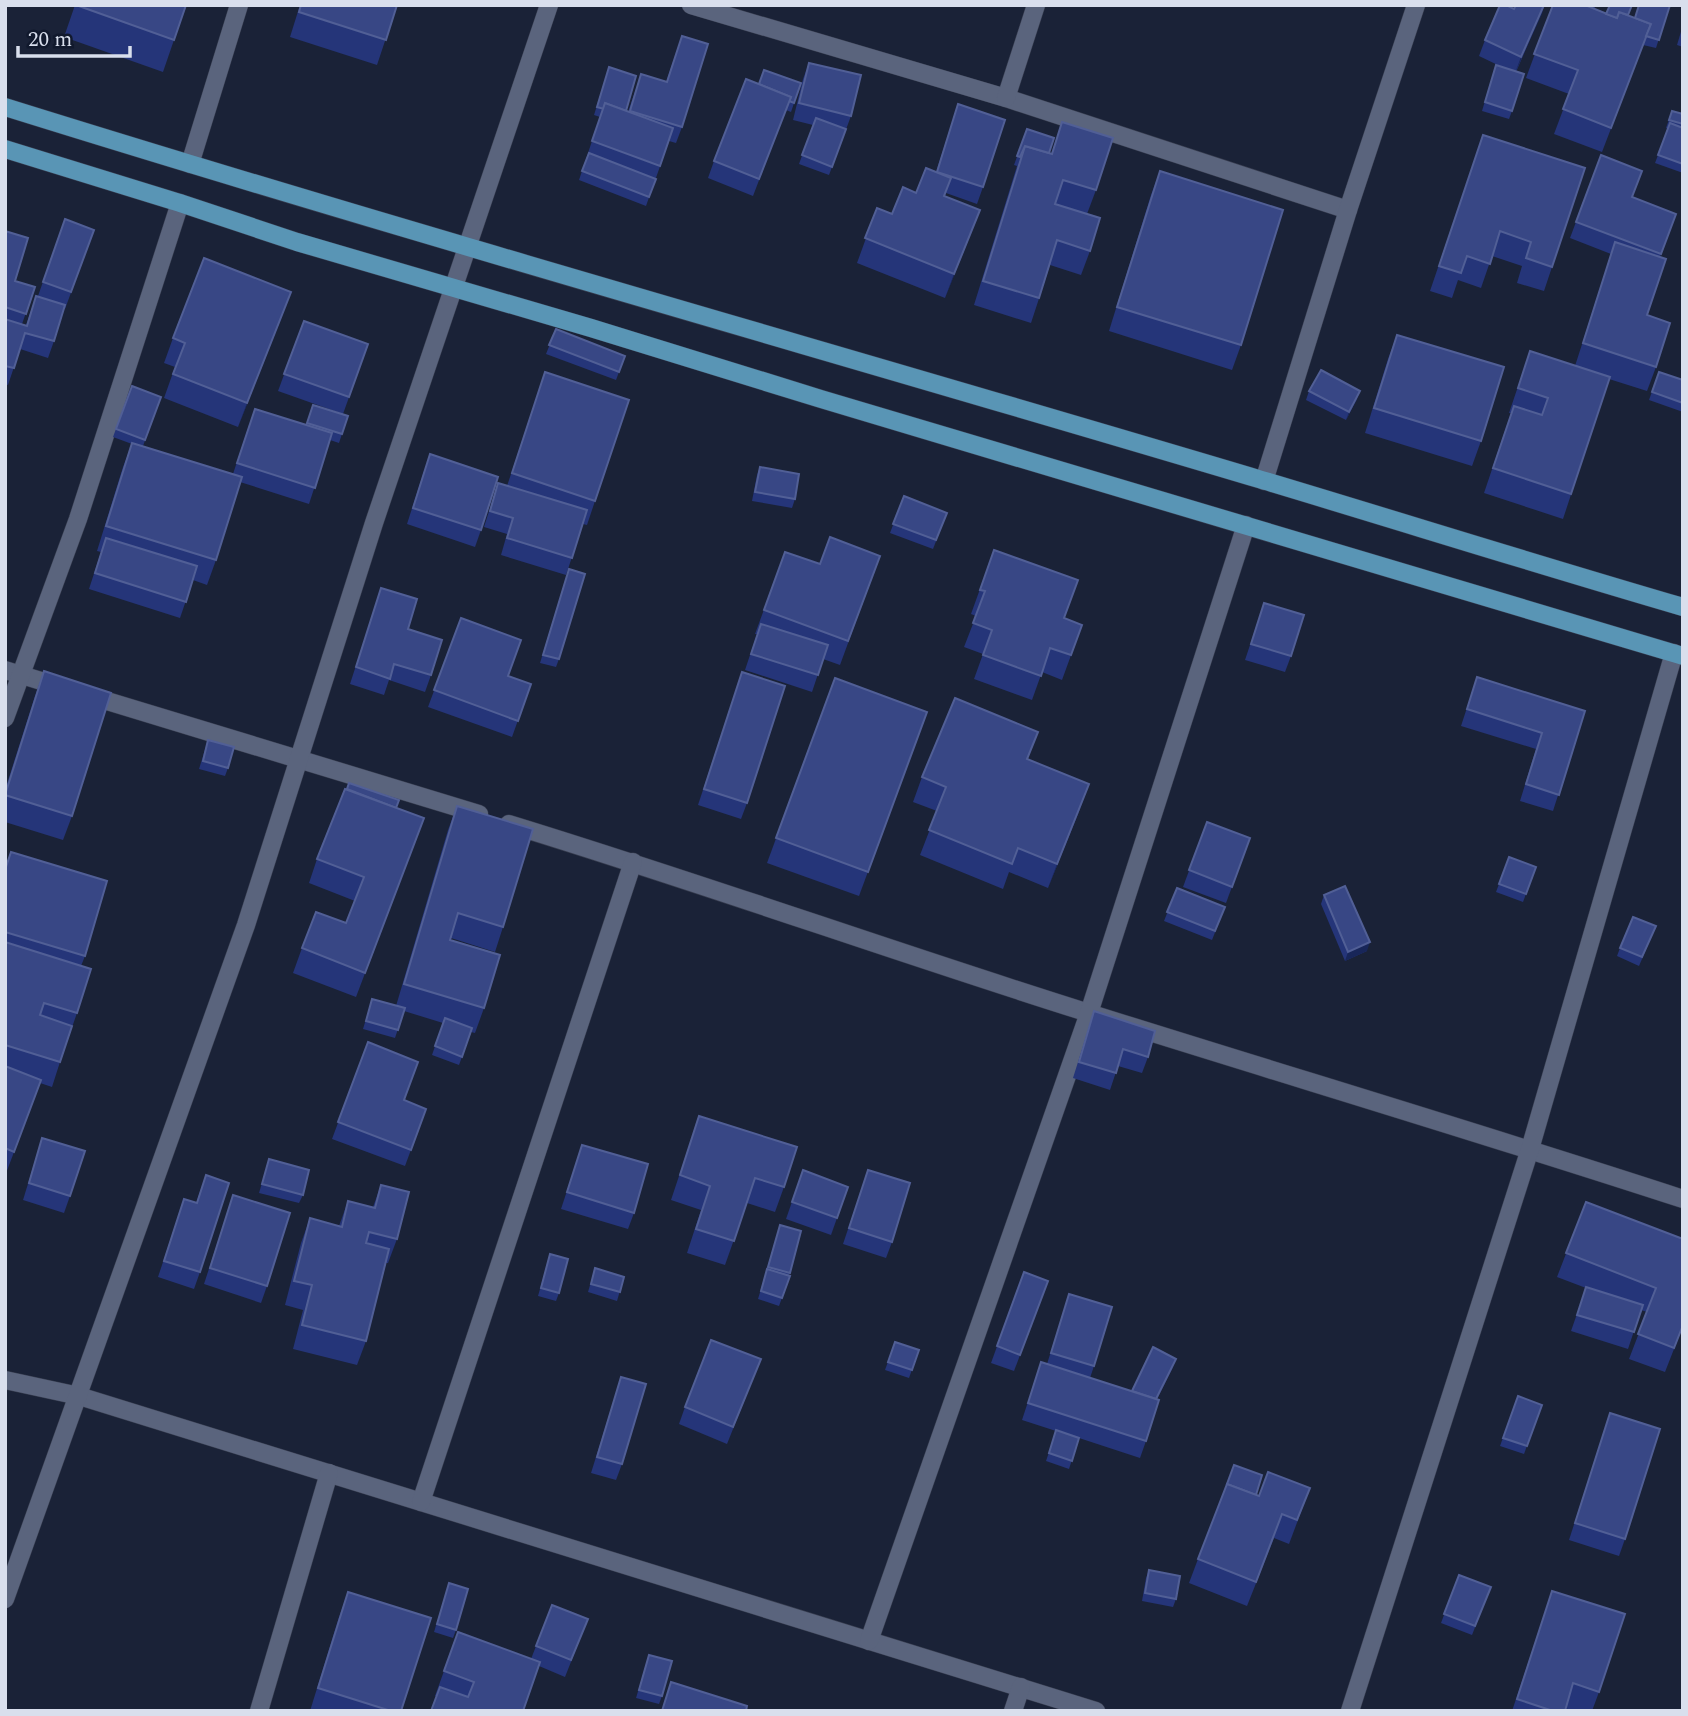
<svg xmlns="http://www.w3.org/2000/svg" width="1688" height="1716" viewBox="0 0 1688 1716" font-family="Spectral,serif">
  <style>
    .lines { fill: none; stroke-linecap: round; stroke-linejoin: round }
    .minor-casing { stroke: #383e50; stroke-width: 19 }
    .major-casing { stroke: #383e50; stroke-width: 19 }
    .minor { stroke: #5a647d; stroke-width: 18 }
    .major { stroke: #5995b5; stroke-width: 18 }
    .wall { fill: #253579 }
    .shaded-wall { fill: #182659 }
    .building { fill: #384785; stroke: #515f96; stroke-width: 2 }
  </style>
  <rect width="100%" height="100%" fill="#1a2237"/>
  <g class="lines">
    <g class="minor-casing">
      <g id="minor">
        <polyline points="691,5 1006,98 1348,210"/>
        <polyline points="1006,98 1036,5"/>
        <polyline points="190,164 239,5"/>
        <polyline points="1264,481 1348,210 1416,5"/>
        <polyline points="5,670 479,814"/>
        <polyline points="5,718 78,519 180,203"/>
        <path d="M509 824C705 884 897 953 1092 1014 1289 1076 1487 1135 1683 1199"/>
        <polyline points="5,1380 79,1396 1096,1711"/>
        <polyline points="421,1502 633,862"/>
        <polyline points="5,1599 246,925 374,523 549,5"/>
        <polyline points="869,1641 1089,1013 1246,525"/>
        <polyline points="259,1711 329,1473"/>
        <polyline points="1013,1711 1021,1687"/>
        <polyline points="1350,1711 1530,1149 1674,653"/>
      </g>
    </g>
    <g class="major-casing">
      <g id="major">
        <path d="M5 107C422 237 843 355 1262 480 1402 522 1542 566 1683 607"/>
        <polyline points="5,149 180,203 297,242 591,328 821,399 1683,656"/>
      </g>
    </g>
    <use href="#minor" class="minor"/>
    <use href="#major" class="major"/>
  </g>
  <g class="wall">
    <polygon points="75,5 186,5 163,72 64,37"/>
    <polygon points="300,5 397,5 377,65 290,37"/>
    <polygon points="1516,5 1545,5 1516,72 1512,111 1509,119 1482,111 1493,74 1504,68 1479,56 1485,40 1514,9"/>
    <polygon points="1553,5 1596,5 1594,9 1606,14 1628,15 1635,18 1670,5 1656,48 1643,45 1602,152 1554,134 1569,94 1526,78"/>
    <polygon points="1683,25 1683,47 1677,45"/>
    <polygon points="682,36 682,127 676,143 669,141 646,206 579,180 600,117 594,115 609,67 626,111 628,112 641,74 666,82"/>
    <polygon points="809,63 851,116 829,175 799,164 813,125 793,120 803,79"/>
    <polygon points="801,83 791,112 786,110 753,196 708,178 714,161 759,84"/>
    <polygon points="958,104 983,187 977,204 946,193 945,196 980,210 945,298 857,263 877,208 892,214 916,193 936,172"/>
    <polygon points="1672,111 1683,114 1683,173 1655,163 1668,129 1666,128"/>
    <polygon points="1062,122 1096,190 1087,214 1090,251 1081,275 1050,265 1031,323 974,305 1017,166 1014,165 1027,129 1049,153 1051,154"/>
    <polygon points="1483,135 1552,267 1544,291 1517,283 1522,266 1492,256 1481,288 1458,280 1452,298 1430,291"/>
    <polygon points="1601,155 1632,197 1676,214 1660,257 1647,315 1656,367 1647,391 1609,379 1563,519 1484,493 1511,413 1509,413 1530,351 1575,366 1611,254 1570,238"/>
    <polygon points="1160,171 1241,345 1232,370 1109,331 1151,195"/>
    <polygon points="65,219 94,230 65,309 64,308 54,341 48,358 20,349 8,385 5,384 5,231 15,281 35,287 22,324 26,325 36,296 38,296"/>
    <polygon points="282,316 238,427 164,398 175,367 164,363 173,338"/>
    <polygon points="304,321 368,344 343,414 278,391"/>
    <polygon points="556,329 625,356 616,380 546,354"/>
    <polygon points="1397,335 1481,441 1472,466 1365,433 1388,359"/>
    <polygon points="545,372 595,501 587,525 583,524 566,575 501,555 507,534 484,527 498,483 507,486"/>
    <polygon points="1659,372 1683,380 1683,412 1649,400"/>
    <polygon points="132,386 161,397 143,446 233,474 249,425 306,425 313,405 348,416 339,443 330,440 309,504 240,482 216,560 207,585 193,580 180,618 89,589 101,552 97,551 123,467 132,444 113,437"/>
    <polygon points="1309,391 1357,399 1346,420 1306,400"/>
    <polygon points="760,467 795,499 792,508 752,501 757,475"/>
    <polygon points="424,471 481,530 475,547 407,524"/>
    <polygon points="904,496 947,513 933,549 890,533"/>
    <polygon points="994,550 1064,618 1082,625 1062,680 1042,672 1032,700 974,679 983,654 964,647 976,616 971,614"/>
    <polygon points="785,552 820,564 880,556 840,665 823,659 812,692 745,670 757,634 755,634"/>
    <polygon points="566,578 559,659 556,667 540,663"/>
    <polygon points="381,588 408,629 431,675 425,692 389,680 384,695 350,684"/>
    <polygon points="1264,603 1291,656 1285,672 1245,660"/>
    <polygon points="461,618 508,676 531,684 512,737 428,707"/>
    <polygon points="44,671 72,816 63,840 5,822 5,790 35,696"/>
    <polygon points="742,672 747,803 741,819 698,805"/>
    <polygon points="1477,677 1585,711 1553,811 1520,801 1536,749 1461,726"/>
    <polygon points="835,678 927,712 859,896 767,863"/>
    <polygon points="208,740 228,768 225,776 199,769"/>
    <polygon points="1028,760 1080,809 1048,888 1009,872 1003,889 920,855 937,811 913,802 922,777"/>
    <polygon points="457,806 503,927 495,952 451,938 450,940 484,1008 475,1033 471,1032 459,1065 432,1055 443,1023 404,1011 395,1038 363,1029 372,999 396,1006 448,830"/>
    <polygon points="396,808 424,818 356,997 293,973 302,948 346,923 355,901 309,883 317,859"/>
    <polygon points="1207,822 1250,838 1226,903 1183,887"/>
    <polygon points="11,852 85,956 81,966 77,1013 60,1062 52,1087 40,1083 5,1176 5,867"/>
    <polygon points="1509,857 1536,867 1523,902 1496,892"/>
    <polygon points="1177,888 1225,907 1212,940 1164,921"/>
    <polygon points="1324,895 1367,951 1345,961 1321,904"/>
    <polygon points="1656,926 1639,966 1617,956 1620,948"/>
    <polygon points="1094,1011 1148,1057 1142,1073 1118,1066 1110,1090 1073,1078"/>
    <polygon points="368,1042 404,1100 426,1109 405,1166 332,1139"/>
    <polygon points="699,1116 784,1187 775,1212 747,1203 725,1265 687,1253 701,1210 671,1200"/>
    <polygon points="42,1138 70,1196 64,1213 23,1200"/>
    <polygon points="582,1145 634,1213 628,1229 561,1209"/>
    <polygon points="269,1159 303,1195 299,1203 259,1193"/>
    <polygon points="803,1170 848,1187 831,1235 786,1219"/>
    <polygon points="868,1170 892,1242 886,1258 843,1244"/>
    <polygon points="206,1175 200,1272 194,1289 158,1277 184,1199 196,1203"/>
    <polygon points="381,1185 397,1239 388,1263 386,1263 366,1341 357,1365 293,1349 303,1310 285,1305 301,1243 310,1218 339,1226 348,1201 373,1207"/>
    <polygon points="233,1195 267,1286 261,1303 204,1284"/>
    <polygon points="1586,1202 1683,1239 1683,1326 1665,1372 1629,1359 1647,1312 1641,1310 1628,1349 1571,1331 1586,1288 1557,1277"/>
    <polygon points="780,1225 801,1231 789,1276 790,1276 779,1306 758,1299"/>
    <polygon points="550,1254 559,1293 556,1301 538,1296"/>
    <polygon points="595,1268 624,1277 617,1301 588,1292"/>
    <polygon points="1024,1272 1048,1281 1014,1371 991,1363"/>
    <polygon points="1069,1294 1094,1366 1090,1378 1132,1391 1173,1367 1157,1399 1146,1441 1140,1458 1079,1438 1069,1469 1046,1461 1056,1431 1022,1420 1041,1362 1047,1364"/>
    <polygon points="895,1342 919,1350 909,1378 885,1370"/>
    <polygon points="761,1359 727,1444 679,1424 685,1407"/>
    <polygon points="621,1377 622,1464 616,1480 591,1473"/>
    <polygon points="1518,1396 1542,1405 1524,1454 1500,1446"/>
    <polygon points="1610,1413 1625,1539 1619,1556 1569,1540"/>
    <polygon points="1310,1488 1289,1544 1274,1538 1247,1606 1189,1583 1198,1559 1256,1495 1259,1496"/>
    <polygon points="1149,1570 1176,1599 1173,1607 1142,1601 1146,1578"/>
    <polygon points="1459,1575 1491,1587 1472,1635 1441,1623"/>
    <polygon points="449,1583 456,1630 453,1638 434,1632"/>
    <polygon points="1552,1591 1599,1692 1592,1711 1573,1711 1565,1708 1565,1711 1512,1711"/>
    <polygon points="348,1592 401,1711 310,1711 339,1617"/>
    <polygon points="552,1605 588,1619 565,1677 539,1666 523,1711 435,1696 458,1632 531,1659"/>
    <polygon points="649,1655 662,1696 659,1704 636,1698"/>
  </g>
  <g class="shaded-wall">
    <polygon points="1544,5 1542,14 1515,73 1521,57"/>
    <polygon points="980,210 971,234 945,298 954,274"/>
    <polygon points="291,292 282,316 238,427 247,403"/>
    <polygon points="1360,391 1357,399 1346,420 1349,412"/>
    <polygon points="1089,784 1080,809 1048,888 1057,864"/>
    <polygon points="1370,942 1367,951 1345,961 1348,952"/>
    <polygon points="1176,1359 1173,1367 1151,1411 1154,1403"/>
  </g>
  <g class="building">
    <polygon points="76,5 186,5 174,40"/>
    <polygon points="301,5 397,5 386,40 299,12"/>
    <polygon points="1500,5 1506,5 1514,9 1516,5 1544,5 1521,57 1485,40"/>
    <polygon points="1553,5 1585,5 1617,18 1619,12 1651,24 1611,128 1563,109 1578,70 1534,54"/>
    <polygon points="1610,5 1632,5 1628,15 1619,12 1617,18 1606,14"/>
    <polygon points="1639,5 1670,5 1659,40 1646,36 1651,24 1635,18"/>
    <polygon points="682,36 708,44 682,127 630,111 641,74 667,82"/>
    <polygon points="809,63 861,75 851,116 799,103"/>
    <polygon points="1496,65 1524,74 1512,111 1485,102"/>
    <polygon points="609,67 636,76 626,111 605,103 604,109 597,107"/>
    <polygon points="764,70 801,83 794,103 789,101 791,97 759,84"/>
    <polygon points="746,79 791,97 759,179 714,161"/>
    <polygon points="605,103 673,128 660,166 592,141"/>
    <polygon points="958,104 1005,120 983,187 937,172"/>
    <polygon points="1672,111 1683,114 1683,124 1669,120"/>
    <polygon points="816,118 846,129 832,167 802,155"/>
    <polygon points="1062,122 1113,138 1096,190 1063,180 1055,204 1100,218 1090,251 1057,240 1039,298 983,281 1025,146 1052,154"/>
    <polygon points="1670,123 1683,128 1683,164 1658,155"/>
    <polygon points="1027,129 1054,138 1049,153 1025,146 1020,157 1017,156"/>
    <polygon points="1483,135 1585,168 1552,267 1526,258 1531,242 1500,231 1490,264 1467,256 1461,273 1439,266"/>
    <polygon points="589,153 656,179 649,197 582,171"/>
    <polygon points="1601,155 1642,171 1632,197 1676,214 1661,254 1576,222"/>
    <polygon points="926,168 951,178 944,196 980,210 954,274 865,238 877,208 892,214 903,187 916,193"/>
    <polygon points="1160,171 1283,210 1241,345 1117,307"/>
    <polygon points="65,219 94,230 71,292 43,282"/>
    <polygon points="5,231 28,238 15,281 35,287 26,314 5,307"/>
    <polygon points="1615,242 1666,259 1647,315 1670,323 1656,367 1583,343"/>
    <polygon points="204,258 291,292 247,403 173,374 185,343 173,338"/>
    <polygon points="36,296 65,305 54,341 25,333 14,368 5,366 5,319 27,326"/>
    <polygon points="304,321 368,344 349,397 284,374"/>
    <polygon points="556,329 625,356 619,372 549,345"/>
    <polygon points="1397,335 1504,367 1481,441 1374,408"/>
    <polygon points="1530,351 1610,377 1571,494 1493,468 1514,406 1542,415 1548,398 1518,388"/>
    <polygon points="1321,370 1360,391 1349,412 1309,391"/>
    <polygon points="545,372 629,400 595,501 512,473"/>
    <polygon points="1659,372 1683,380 1683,403 1652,392"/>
    <polygon points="132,386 161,397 145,440 116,429"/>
    <polygon points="313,405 348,416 342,434 307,423"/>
    <polygon points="255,409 332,433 315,488 237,463"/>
    <polygon points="132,443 242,477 216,560 106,526"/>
    <polygon points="430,454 498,477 481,530 413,508"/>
    <polygon points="760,467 799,474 795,499 755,492"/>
    <polygon points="498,483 587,510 572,558 507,538 513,518 490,511"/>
    <polygon points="904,496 947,513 936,540 893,524"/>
    <polygon points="830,537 880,556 848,641 764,610 785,552 820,564"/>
    <polygon points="106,538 197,566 186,602 95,573"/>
    <polygon points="994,550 1078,580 1064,618 1082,625 1071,655 1050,648 1041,676 983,655 992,630 973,623 985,591 980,590"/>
    <polygon points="569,569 585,574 559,659 543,655"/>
    <polygon points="381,588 417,599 408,629 442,640 431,675 394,664 390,679 356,667"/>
    <polygon points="1264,603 1304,615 1291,656 1251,644"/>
    <polygon points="461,618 521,640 508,676 531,684 518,721 434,690"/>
    <polygon points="761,624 828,645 818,675 751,654"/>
    <polygon points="44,671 111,693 72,816 5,795"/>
    <polygon points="742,672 785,686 747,803 704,789"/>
    <polygon points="1477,677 1585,711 1559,795 1526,784 1542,733 1467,709"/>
    <polygon points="835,678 927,712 868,872 776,838"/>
    <polygon points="955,698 1038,732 1027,759 1089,784 1057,864 1018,848 1012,864 929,830 946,787 922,777"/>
    <polygon points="208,740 234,747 228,768 203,761"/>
    <polygon points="349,783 399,800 396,808 347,789"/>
    <polygon points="345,789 424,818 365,973 302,948 316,912 346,923 364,877 317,859"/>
    <polygon points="457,806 533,829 503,927 458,913 450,940 500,955 484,1008 404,984"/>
    <polygon points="1207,822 1250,838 1232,887 1189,870"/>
    <polygon points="11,852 107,881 85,956 5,932 5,870"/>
    <polygon points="1509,857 1536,867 1526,894 1499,884"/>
    <polygon points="1345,886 1370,942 1348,952 1324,895"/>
    <polygon points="1177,888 1225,907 1215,931 1167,912"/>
    <polygon points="1633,917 1656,926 1642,957 1620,948"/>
    <polygon points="5,942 91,969 77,1013 44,1003 40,1015 72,1026 60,1062 5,1045"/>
    <polygon points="372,999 405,1008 398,1030 366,1021"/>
    <polygon points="1094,1011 1155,1031 1148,1057 1123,1049 1116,1073 1079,1062"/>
    <polygon points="445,1018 472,1028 462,1057 435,1046"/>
    <polygon points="368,1042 418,1062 404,1100 426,1109 411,1150 338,1122"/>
    <polygon points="5,1066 41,1080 14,1152 5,1148"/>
    <polygon points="699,1116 797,1147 784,1187 755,1178 734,1241 696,1229 710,1186 680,1175"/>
    <polygon points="42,1138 85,1151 70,1196 29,1183"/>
    <polygon points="582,1145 648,1164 634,1213 567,1192"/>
    <polygon points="269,1159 309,1170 303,1195 262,1184"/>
    <polygon points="803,1170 848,1187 837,1218 792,1202"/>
    <polygon points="868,1170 910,1183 892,1242 849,1228"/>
    <polygon points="206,1175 229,1183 200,1272 164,1261 184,1199 197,1203"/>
    <polygon points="381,1185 409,1192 397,1239 369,1232 366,1243 389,1249 366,1341 302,1325 312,1285 294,1281 310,1218 342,1227 348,1201 375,1208"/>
    <polygon points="233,1195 290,1213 267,1286 210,1268"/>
    <polygon points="1586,1202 1683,1239 1683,1325 1674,1348 1638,1334 1656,1288 1566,1253"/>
    <polygon points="780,1225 801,1231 790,1273 768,1267"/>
    <polygon points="550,1254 568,1259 559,1293 541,1288"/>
    <polygon points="595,1268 624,1277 620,1292 591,1284"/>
    <polygon points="767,1269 790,1276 782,1298 761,1291"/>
    <polygon points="1024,1272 1048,1281 1020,1355 997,1346"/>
    <polygon points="1586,1287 1643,1305 1634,1332 1577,1315"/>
    <polygon points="1069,1294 1112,1307 1094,1366 1051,1353"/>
    <polygon points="711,1340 761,1359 733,1427 685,1407"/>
    <polygon points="895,1342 919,1350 912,1370 888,1362"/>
    <polygon points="1153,1347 1176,1359 1156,1399 1132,1391"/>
    <polygon points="1041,1362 1159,1400 1146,1441 1028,1403"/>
    <polygon points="621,1377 646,1384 622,1464 597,1457"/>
    <polygon points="1518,1396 1542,1405 1527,1446 1503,1438"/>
    <polygon points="1610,1413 1660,1429 1625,1539 1575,1523"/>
    <polygon points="1056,1430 1079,1438 1072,1461 1049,1453"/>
    <polygon points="1234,1465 1262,1475 1256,1495 1227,1484"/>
    <polygon points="1268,1472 1310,1488 1297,1520 1282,1514 1256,1582 1198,1559 1227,1484 1259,1496"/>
    <polygon points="1149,1570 1180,1576 1176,1599 1145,1593"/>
    <polygon points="1459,1575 1491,1587 1475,1626 1444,1614"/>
    <polygon points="449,1583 468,1589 456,1630 437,1624"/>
    <polygon points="1552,1591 1625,1614 1599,1692 1573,1683 1565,1711 1553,1711 1517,1699"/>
    <polygon points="348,1592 431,1618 401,1711 391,1711 318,1688"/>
    <polygon points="552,1605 588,1619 571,1660 536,1646"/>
    <polygon points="458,1632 540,1662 523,1711 431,1711 440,1687 468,1697 474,1682 444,1671"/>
    <polygon points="649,1655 672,1661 662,1696 639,1690"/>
    <polygon points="671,1682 747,1706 746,1711 662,1711"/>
  </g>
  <rect width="1688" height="1716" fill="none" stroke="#d9dfed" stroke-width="14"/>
  <path d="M18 46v10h112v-10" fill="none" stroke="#d9dfed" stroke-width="3.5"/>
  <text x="28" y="46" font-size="21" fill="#d9dfed" stroke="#11192d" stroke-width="5" paint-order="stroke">20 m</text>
</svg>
